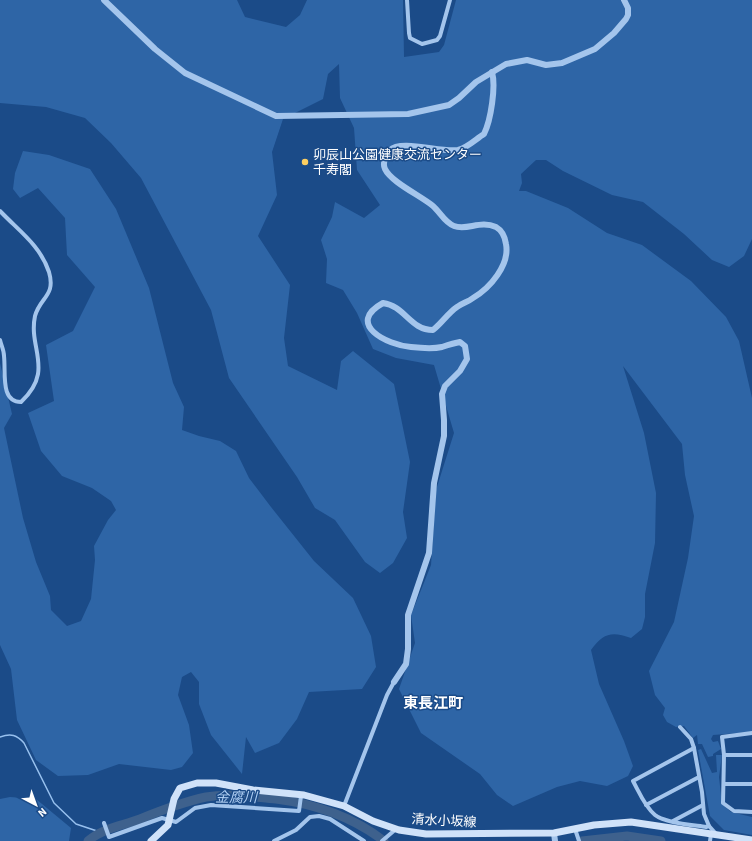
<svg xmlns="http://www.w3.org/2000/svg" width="752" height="841" viewBox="0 0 752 841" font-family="'Source Sans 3','Noto Sans JP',sans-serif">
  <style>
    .green { fill: #2e65a6 }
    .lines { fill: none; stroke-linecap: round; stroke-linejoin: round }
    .stream { stroke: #97c0ee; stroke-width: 1.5 }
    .river { stroke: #3e618d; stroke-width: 9 }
    .minor { stroke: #a4c5ec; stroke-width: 4 }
    .tertiary { stroke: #a4c5ec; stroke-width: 6 }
    .secondary { stroke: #d0e2f9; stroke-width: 7 }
    .poi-dot { fill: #fdcf61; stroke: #1b4b88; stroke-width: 1.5 }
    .labels { text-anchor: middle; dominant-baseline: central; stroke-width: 3; stroke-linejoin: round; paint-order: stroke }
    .poi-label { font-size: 13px; fill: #fff; stroke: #1b4b88; text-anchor: start }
    .street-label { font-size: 13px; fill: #fff; stroke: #1b4b88 }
    .water-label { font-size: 14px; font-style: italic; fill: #b0cff3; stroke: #1b4b88 }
    .quarter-label { font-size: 15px; font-weight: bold; fill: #fff; stroke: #1b4b88 }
  </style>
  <rect width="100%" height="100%" fill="#1b4b88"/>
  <g class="green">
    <path d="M0 0H237L245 17 286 27 300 15 307 0H403L404 57 439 52 444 45 456 0H752V239L744 256 729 267 712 260 684 234 643 202 612 195 563 171 546 160H536L521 174 522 183 519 191H526L568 208 607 233 642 245 691 281 726 317 739 341 752 398V732L713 735 711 739 713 742 718 741 721 749 713 754V756L708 757 702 744H698L697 735 693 738 684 726 676 727 667 722 663 715 665 708 655 695 649 671 674 622 688 558 694 516 685 475 682 444 623 366 644 433 656 493 655 543 645 594V617L642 629 631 638C612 631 603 633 591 650L599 684 624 741 633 766 628 776 607 786 580 781 557 787 513 806 497 795 480 774 421 733 399 689 415 643 411 615 431 565 436 490 454 433 434 365 396 358 373 349 357 313 343 290 326 283 327 259 321 240 332 217 335 202 364 218 380 205 357 170 354 128 340 98 339 64 328 74 323 99 283 119 272 152 277 195 258 236 290 285 284 338 288 366 337 390 341 361 353 351 394 384 410 462 403 512 407 538 393 563 380 573 365 562 335 520 315 508 297 477 229 378 211 310 141 178 111 143 85 118 46 107 0 103Z"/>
    <polygon points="23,151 49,155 90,169 116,209 149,288 173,383 184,407 182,430 199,436 220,441 236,451 249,478 271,507 314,561 353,598 371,636 376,667 362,689 309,692 297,719 279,743 255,753 246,737 242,774 211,735 199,704 199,682 191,672 182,677 178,695 189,725 193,753 182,767 171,770 119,764 88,775 58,776 36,760 17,720 11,669 0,645 0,363 12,414 4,428 23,518 36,562 50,596 51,610 67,626 81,621 91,599 95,560 94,546 108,520 116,510 111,501 92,488 62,476 41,451 28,413 54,401 46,345 73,331 95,287 67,255 65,218 38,188 20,198 13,189 15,173"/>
    <polygon points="701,749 712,773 717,772 716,755 722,755 719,777 722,804 731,812 752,817 752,835 724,830 710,816 698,750"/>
    <polygon points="10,797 36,799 71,828 69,841 0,841 0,799"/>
  </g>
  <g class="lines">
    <path class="stream" d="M0 737C11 733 17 735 24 743L54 803 76 824 97 831 96 835"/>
    <g class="river">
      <path d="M88 841C103 828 122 826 140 819 162 810 183 802 206 797 230 793 252 797 276 799 315 804 353 817 384 841"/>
      <polyline points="582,841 627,836 661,841"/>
    </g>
    <g class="minor">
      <polyline points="407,0 409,33 410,38 422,44 437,40 440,36 450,0"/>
      <path d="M0 211C19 231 40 245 49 272 56 296 40 297 35 316 28 349 55 370 21 402 0 402 6 373 4 356 4 350 1 345 0 340"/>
      <polyline points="680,727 691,739 694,748 702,792 704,814 709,826"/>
      <polyline points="752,733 722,737 724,755 723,803 734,811 752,812"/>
      <path d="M694 748 633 781C639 792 645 807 655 815 665 823 693 825 706 827L709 826 717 835"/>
      <polyline points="724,755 752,755"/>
      <polyline points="724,784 752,784"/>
      <polyline points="646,805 699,777"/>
      <polyline points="344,806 387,695 394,682"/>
      <polyline points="673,821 703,805"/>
      <polyline points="104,823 109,837 162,818 176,822 195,808 211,805 299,811 301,796 303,795"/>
      <polyline points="575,829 579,841"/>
      <polyline points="274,841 296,830 310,817 319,816 330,819 364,841"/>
      <polyline points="382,841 396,829"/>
      <polyline points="710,841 711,834"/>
    </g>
    <g class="tertiary">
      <polyline points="104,0 155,49 185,73 276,116 408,114 449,105 459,98 476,82 506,64 527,60 546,65 562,63 595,49 614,33 626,19 628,15 628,8 624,0"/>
      <path d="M394 682 406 664 408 649V615L429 553 434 483 444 436V420L442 394 445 386 460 371 467 359 465 346 460 342C454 343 448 345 442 347 433 349 420 348 411 347 387 345 345 324 383 303 405 306 410 330 433 330 442 323 448 313 457 307 462 303 468 302 473 298 490 288 510 265 506 244 505 237 503 231 496 227 480 220 467 231 454 226 445 223 440 212 433 206 421 196 391 182 385 169 382 163 386 154 390 150 401 139 442 153 458 150 467 148 476 139 484 134 491 120 496 86 492 72"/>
      <polyline points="554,833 555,841"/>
    </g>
    <polyline class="secondary" points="151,841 168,825 174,799 180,788 197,783 216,783 253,790 304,795 344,806 373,821 399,830 426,834 554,833 594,825 631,822 752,840"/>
  </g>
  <circle class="poi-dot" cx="305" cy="162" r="4"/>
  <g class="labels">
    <g class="poi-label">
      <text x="313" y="155">卯辰山公園健康交流センター<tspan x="313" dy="15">千寿閣</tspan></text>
    </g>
    <g class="street-label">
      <text transform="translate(444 821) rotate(3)">清水小坂線</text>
    </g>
    <g class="water-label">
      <text transform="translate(236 798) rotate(1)">金腐川</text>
    </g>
    <g class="quarter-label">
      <text x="433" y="703">東長江町</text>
    </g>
  </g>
  <g transform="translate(36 805) rotate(139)" stroke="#1b4b88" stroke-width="3" paint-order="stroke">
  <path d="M0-3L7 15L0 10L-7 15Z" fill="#ffffff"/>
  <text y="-6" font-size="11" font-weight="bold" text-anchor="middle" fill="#ffffff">N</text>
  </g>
</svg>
